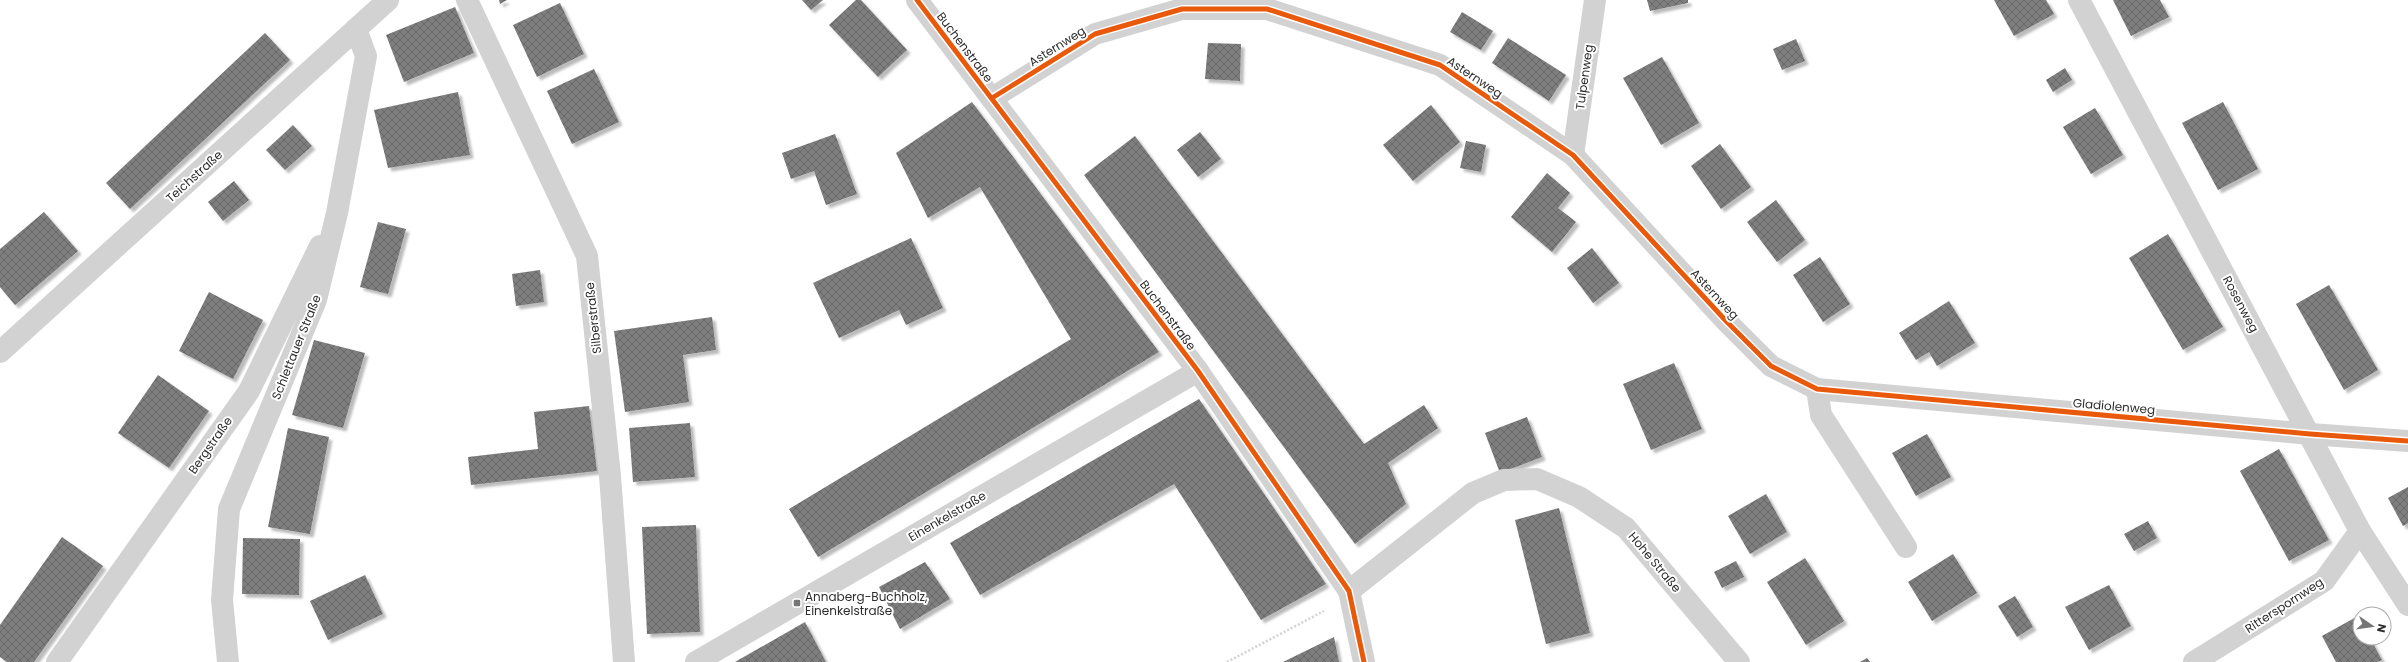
<svg xmlns="http://www.w3.org/2000/svg" width="2408" height="662" viewBox="0 0 2408 662" font-family="Poppins,sans-serif">
  <style>
    .building { fill: url(#building-cross-hatch); filter: url(#shadow) }
    .lines { fill: none; stroke-linecap: round; stroke-linejoin: round }
    .path { stroke: #d2d2d2; stroke-width: 2.5; stroke-dasharray: 2 2; stroke-linecap: butt }
    .minor { stroke: #d2d2d2; stroke-width: 22 }
    .cycleway-casing { stroke: #fff; stroke-width: 8 }
    .cycleway { stroke: #e8590c; stroke-width: 5 }
    .poi-dot { fill: #767676; stroke: #fff; stroke-width: 1.5 }
    .labels { text-anchor: middle; dominant-baseline: central; stroke-width: 4; stroke-linejoin: round; paint-order: stroke }
    .street-label { font-size: 12px; fill: #2d2d2d; stroke: #fff }
    .poi-label { font-size: 12px; fill: #2d2d2d; stroke: #fff; text-anchor: start }
  </style>
  <defs>
    <pattern id="building-cross-hatch" width="8" height="8" patternUnits="userSpaceOnUse"><rect width="8" height="8" fill="#7e7e7e"/><path d="M0 0l8 8M0 8l8-8" fill="none" stroke="#686868"/></pattern>
    <filter id="shadow"><feDropShadow dx="3.5" dy="3.5" stdDeviation="1" flood-color="#0004"/></filter>
  </defs>
  <rect width="100%" height="100%" fill="#fff"/>
  <g class="building">
    <polygon points="499,0 507,0 500,4"/>
    <polygon points="802,0 823,0 811,10"/>
    <polygon points="856,0 861,0 907,50 878,77 829,25"/>
    <polygon points="1647,0 1688,0 1688,3 1650,11"/>
    <polygon points="1994,0 2046,0 2054,14 2014,36"/>
    <polygon points="2113,0 2160,0 2169,17 2131,36"/>
    <polygon points="560,3 584,54 537,77 513,25"/>
    <polygon points="455,7 474,53 404,82 386,35"/>
    <polygon points="1462,12 1493,31 1481,50 1450,32"/>
    <polygon points="265,33 290,60 130,209 106,183"/>
    <polygon points="1508,38 1566,75 1549,101 1492,63"/>
    <polygon points="1796,39 1805,61 1782,70 1773,49"/>
    <polygon points="1208,43 1241,44 1240,81 1205,79"/>
    <polygon points="1662,57 1699,123 1661,145 1623,78"/>
    <polygon points="2065,68 2072,80 2053,92 2046,80"/>
    <polygon points="594,69 619,122 572,144 547,91"/>
    <polygon points="458,92 470,155 388,168 374,110"/>
    <polygon points="972,102 1159,352 818,557 789,509 1071,339 980,187 928,218 896,153"/>
    <polygon points="2223,102 2258,169 2218,190 2182,123"/>
    <polygon points="1431,105 1460,142 1413,181 1383,145"/>
    <polygon points="2095,108 2123,155 2091,174 2063,127"/>
    <polygon points="293,125 312,146 285,170 266,150"/>
    <polygon points="1200,132 1221,159 1198,177 1177,150"/>
    <polygon points="835,134 857,194 826,205 814,171 791,179 782,153"/>
    <polygon points="1135,136 1364,444 1424,405 1438,428 1388,463 1406,504 1355,544 1084,175"/>
    <polygon points="1466,141 1486,145 1481,172 1460,168"/>
    <polygon points="1720,144 1751,187 1721,209 1691,166"/>
    <polygon points="1547,173 1570,193 1558,208 1576,222 1552,252 1511,217"/>
    <polygon points="234,181 249,200 223,221 208,202"/>
    <polygon points="1776,200 1805,240 1777,262 1747,222"/>
    <polygon points="44,212 78,251 15,305 0,287 0,249"/>
    <polygon points="378,222 406,229 388,294 360,287"/>
    <polygon points="2168,234 2223,327 2183,350 2129,258"/>
    <polygon points="911,238 943,308 906,325 899,310 839,338 813,283"/>
    <polygon points="1592,248 1619,283 1593,303 1567,268"/>
    <polygon points="1820,257 1850,304 1823,322 1793,275"/>
    <polygon points="540,270 544,302 516,306 512,274"/>
    <polygon points="2329,285 2378,370 2344,390 2296,304"/>
    <polygon points="209,292 263,320 233,379 179,351"/>
    <polygon points="1949,301 1975,343 1937,366 1929,352 1916,360 1899,333"/>
    <polygon points="712,317 716,350 683,355 689,402 625,412 614,331"/>
    <polygon points="314,340 365,353 343,428 292,415"/>
    <polygon points="1674,363 1702,429 1651,450 1623,384"/>
    <polygon points="158,375 209,411 169,468 118,433"/>
    <polygon points="1199,399 1326,584 1261,620 1174,484 980,595 950,543"/>
    <polygon points="589,406 597,471 471,485 468,457 538,449 534,412"/>
    <polygon points="1527,417 1542,457 1500,473 1485,433"/>
    <polygon points="690,423 695,477 633,482 629,428"/>
    <polygon points="288,428 329,437 310,534 268,527"/>
    <polygon points="1927,434 1951,477 1916,496 1892,453"/>
    <polygon points="2279,449 2329,540 2289,561 2240,471"/>
    <polygon points="2408,487 2408,523 2403,526 2388,498"/>
    <polygon points="1766,494 1787,532 1750,554 1728,516"/>
    <polygon points="1559,508 1590,633 1546,644 1515,520"/>
    <polygon points="2148,521 2157,538 2134,551 2124,534"/>
    <polygon points="696,525 700,632 647,634 642,527"/>
    <polygon points="62,537 103,566 34,662 7,662 0,657 0,625"/>
    <polygon points="243,538 300,539 299,595 242,594"/>
    <polygon points="1953,554 1977,593 1932,621 1908,582"/>
    <polygon points="1805,558 1844,621 1806,645 1767,582"/>
    <polygon points="1736,561 1744,577 1722,588 1714,572"/>
    <polygon points="925,562 950,599 900,629 879,587"/>
    <polygon points="365,575 383,614 328,640 310,601"/>
    <polygon points="2109,585 2131,626 2089,650 2065,607"/>
    <polygon points="2015,596 2033,627 2017,637 1998,606"/>
    <polygon points="2358,616 2360,620 2360,638 2370,638 2382,660 2377,662 2336,662 2322,636"/>
    <polygon points="805,622 826,662 735,662"/>
    <polygon points="1334,637 1339,662 1283,662"/>
    <polygon points="1867,658 1870,662 1860,662"/>
  </g>
  <g class="lines">
    <polyline class="path" points="1227,662 1324,611"/>
    <g class="minor">
      <polyline points="467,0 587,256 610,476 624,662"/>
      <polyline points="917,0 1198,371 1349,591 1364,662"/>
      <polyline points="2079,0 2360,531 2408,605"/>
      <polyline points="992,98 1095,34 1182,9 1267,9 1440,65 1573,155 1727,322 1771,366 1817,389 2310,434 2408,441"/>
      <polyline points="1573,155 1595,0"/>
      <polyline points="0,352 388,0"/>
      <polyline points="1817,389 1821,415 1906,547"/>
      <polyline points="1349,591 1473,493 1504,480 1537,479 1579,497 1626,528 1739,662"/>
      <polyline points="57,662 249,391 320,246"/>
      <polyline points="228,662 222,600 229,509 316,300 337,213 366,56 356,29"/>
      <polyline points="696,662 1198,371"/>
      <polyline points="2194,662 2324,581 2360,531"/>
    </g>
    <g class="cycleway-casing">
      <g id="cycleway">
        <polyline points="917,0 1198,371 1349,591 1364,662"/>
        <polyline points="992,98 1095,34 1182,9 1267,9 1440,65 1573,155 1727,322 1771,366 1817,389 2310,434 2408,441"/>
      </g>
    </g>
    <use href="#cycleway" class="cycleway"/>
  </g>
  <rect class="poi-dot" x="793" y="599" width="8" height="8" rx="2"/>
  <g class="labels">
    <g class="street-label">
      <text transform="translate(1057 46) rotate(-32)">Asternweg</text>
      <text transform="translate(965 47) rotate(53)">Buchenstraße</text>
      <text transform="translate(1475 77) rotate(34)">Asternweg</text>
      <text transform="translate(1584 77) rotate(-82)">Tulpenweg</text>
      <text transform="translate(194 176) rotate(-42)">Teichstraße</text>
      <text transform="translate(1715 294) rotate(47)">Asternweg</text>
      <text transform="translate(2241 304) rotate(62)">Rosenweg</text>
      <text transform="translate(1168 315) rotate(53)">Buchenstraße</text>
      <text transform="translate(593 318) rotate(-96)">Silberstraße</text>
      <text transform="translate(296 347) rotate(-68)">Schlettauer Straße</text>
      <text transform="translate(2114 406) rotate(5)">Gladiolenweg</text>
      <text transform="translate(210 445) rotate(-55)">Bergstraße</text>
      <text transform="translate(947 516) rotate(-30)">Einenkelstraße</text>
      <text transform="translate(1655 562) rotate(50)">Hohe Straße</text>
      <text transform="translate(2284 605) rotate(-33)">Ritterspornweg</text>
    </g>
    <g class="poi-label">
      <text x="805" y="596">Annaberg-Buchholz,<tspan x="805" dy="14">Einenkelstraße</tspan></text>
    </g>
  </g>
  <g transform="translate(2372 626) rotate(103)"><circle r="19" fill="#ffffff" stroke="#ababab"/>
  <path d="M0-3L7 15L0 10L-7 15Z" fill="#767676"/>
  <text y="-6" font-size="11" font-weight="bold" text-anchor="middle" fill="#2d2d2d">N</text>
  </g>
</svg>
